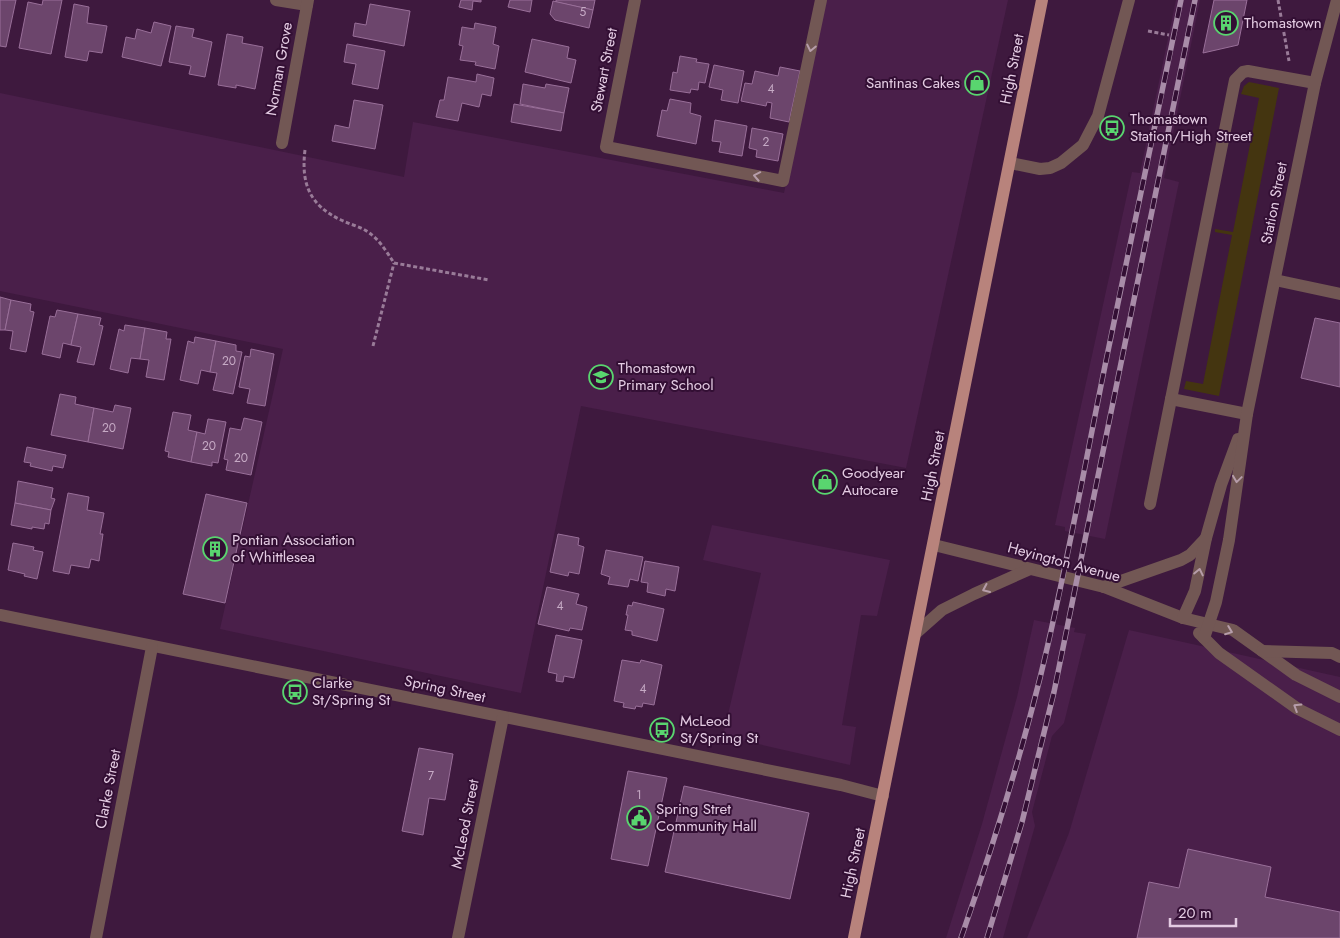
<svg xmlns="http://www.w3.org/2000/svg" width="1340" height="938" viewBox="0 0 1340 938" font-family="Jost,sans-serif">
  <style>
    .built { fill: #4a1f4a }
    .green { fill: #443510 }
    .building { fill: #6c456c; stroke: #996f99 }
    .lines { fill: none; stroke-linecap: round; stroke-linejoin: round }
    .path { stroke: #997b98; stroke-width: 3; stroke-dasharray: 4 2.5; stroke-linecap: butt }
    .minor { stroke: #725754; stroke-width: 12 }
    .major { stroke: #b8837c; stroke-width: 12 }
    .rail-casing { stroke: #a88ca8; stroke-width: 5.5 }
    .rail { stroke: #330f34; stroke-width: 4; stroke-dasharray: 11; stroke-linecap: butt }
    .oneway { stroke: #b69daa }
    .labels { text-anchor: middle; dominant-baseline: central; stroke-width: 4; stroke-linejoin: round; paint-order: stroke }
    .number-label { font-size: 12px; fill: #c6aac5 }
    .poi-label { font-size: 15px; fill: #e4cce3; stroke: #330f34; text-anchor: start }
    .street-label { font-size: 15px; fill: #e4cce3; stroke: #330f34 }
  </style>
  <rect width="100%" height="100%" fill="#3e193e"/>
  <g class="built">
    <polygon points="825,0 1008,0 906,468 581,406 521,693 220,629 283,349 0,291 0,93 404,177 413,122 784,193"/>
    <polygon points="1176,0 1200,0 1164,178 1179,182 1105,539 1065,531 1065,527 1055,525 1132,172 1140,173"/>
    <polygon points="712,525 890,560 877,616 861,615 842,725 856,727 850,765 723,736 761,573 703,560"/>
    <polygon points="1034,620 1075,628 1074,632 1086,634 1064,723 1052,736 1032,812 1035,826 1003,938 946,938 982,824 1017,697"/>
    <polygon points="1129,630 1340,677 1340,938 1027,938 1069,833"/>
  </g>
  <polygon class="green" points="1249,82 1279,88 1219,396 1184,389 1186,381 1203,384 1232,235 1215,232 1215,229 1233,232 1259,98 1241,94 1244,86"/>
  <g class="building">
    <polygon points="0,0 16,0 6,47 0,46"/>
    <polygon points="43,0 62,0 51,54 19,48 28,2 42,5"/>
    <polygon points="461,0 481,0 481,2 473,1 472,10 459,7"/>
    <polygon points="510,0 532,0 530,12 508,7"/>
    <polygon points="556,0 595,0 593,10 556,2"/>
    <polygon points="1214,0 1247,0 1238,45 1203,53"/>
    <polygon points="553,1 593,10 589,28 555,20 550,14"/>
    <polygon points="74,4 89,7 87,23 107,26 102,53 89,51 87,61 65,57"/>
    <polygon points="370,4 410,11 404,46 353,36 355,23 366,25"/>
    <polygon points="154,22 171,26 161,66 122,57 126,37 135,39 137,29 151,33"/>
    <polygon points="475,23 496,27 493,44 499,46 495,69 475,65 476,62 460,60 463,46 459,45 462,27 474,29"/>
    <polygon points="176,26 194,29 192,37 212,42 205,77 189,74 191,66 169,62"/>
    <polygon points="227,34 243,37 242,43 263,47 255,89 236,85 236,88 218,85"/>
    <polygon points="532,39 569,47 567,58 576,60 571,83 525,72"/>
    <polygon points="347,44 385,51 378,89 352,84 356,64 344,62"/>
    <polygon points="680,56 697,59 696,62 709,64 705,83 699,82 698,90 691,89 690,93 670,90 673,72 677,73"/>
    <polygon points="714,65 744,71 738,103 721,100 723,90 709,87"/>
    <polygon points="780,67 800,71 789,122 770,118 772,103 767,102 766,106 741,101 745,83 752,84 755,71 778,76"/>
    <polygon points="477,74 494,78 491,96 482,94 479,107 462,103 458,121 436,117 440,100 444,100 448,77 476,82"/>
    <polygon points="523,84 545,88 546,84 569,88 564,113 520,104"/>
    <polygon points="670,99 691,103 690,113 701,116 696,144 657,136 662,110 667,111"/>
    <polygon points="354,100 383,105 375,149 332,141 335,125 349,128"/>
    <polygon points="514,104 564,113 561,131 511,122"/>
    <polygon points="715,120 747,126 742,156 719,152 721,142 712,141"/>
    <polygon points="752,128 783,134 778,161 756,157 757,150 749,148"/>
    <polygon points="0,297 11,300 5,330 0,330"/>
    <polygon points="11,300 31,304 30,311 34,312 26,352 10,349 13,331 5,330"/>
    <polygon points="57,310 78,314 71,345 63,343 60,358 42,354 50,316 55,317"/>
    <polygon points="78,314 101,318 99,325 103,326 94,365 77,362 81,347 71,345"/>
    <polygon points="1315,318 1340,323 1340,387 1301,378"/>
    <polygon points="125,325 145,328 140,359 131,358 128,373 110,369 119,329 124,331"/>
    <polygon points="145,328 167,332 166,339 171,339 164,380 146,377 149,360 140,359"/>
    <polygon points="195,337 216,341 210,372 201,370 198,384 180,380 188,341 194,343"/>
    <polygon points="216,341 236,345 236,351 242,352 233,394 213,390 217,373 210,372"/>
    <polygon points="251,349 274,354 265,406 247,403 250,389 239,387 245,356 250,357"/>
    <polygon points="60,394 76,397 75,404 94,408 88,442 51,435"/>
    <polygon points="115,405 131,408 123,449 88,442 94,408 113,412"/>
    <polygon points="173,412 191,415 188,430 197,432 191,462 168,457 169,452 165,451"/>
    <polygon points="244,418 262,422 251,475 226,470 228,460 224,459 230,428 241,430"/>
    <polygon points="208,419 226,422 218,463 212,462 212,466 191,462 197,432 205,434"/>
    <polygon points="27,447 66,455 63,468 53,466 52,471 30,466 31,463 24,462"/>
    <polygon points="18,481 53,488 51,498 55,499 51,510 15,503"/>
    <polygon points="68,493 89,497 87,510 104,513 100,534 103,534 99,561 91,559 89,568 71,565 69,574 53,571"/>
    <polygon points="206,494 247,503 225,603 183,594"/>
    <polygon points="15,503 51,510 49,524 45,523 44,529 32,527 32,529 11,525"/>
    <polygon points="558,534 579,538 578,545 584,547 579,574 569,572 568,576 550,572"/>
    <polygon points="13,543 34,547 33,550 43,552 37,579 24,576 25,574 8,570"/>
    <polygon points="606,550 643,557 638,581 630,579 628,587 608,584 610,577 601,574"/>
    <polygon points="645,561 679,567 675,591 666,589 665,596 647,592 648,583 641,582"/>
    <polygon points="547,587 579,594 576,604 587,607 582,630 570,628 569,631 538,624"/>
    <polygon points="633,602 664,609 657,641 632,635 632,631 625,630 628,615 626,615 628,605 632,606"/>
    <polygon points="556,635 582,640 574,678 564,676 563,682 556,681 557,674 548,672"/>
    <polygon points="622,660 640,663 641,660 662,665 654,705 643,703 642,707 636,706 635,709 623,707 624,703 614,701"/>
    <polygon points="419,748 453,754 445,800 429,798 423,835 402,831"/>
    <polygon points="628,771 667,778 648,866 611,859"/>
    <polygon points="684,786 809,813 790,899 665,872"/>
    <polygon points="1188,849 1271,867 1265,897 1340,912 1340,938 1137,938 1149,882 1179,888"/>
  </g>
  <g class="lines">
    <g class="path">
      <polyline points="1278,0 1289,61"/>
      <polyline points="1148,31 1169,35"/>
      <path d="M305 150C301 183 309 205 341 220 351 225 363 227 372 235 381 242 388 254 394 263L489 280"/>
      <polyline points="373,346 394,263"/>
    </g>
    <g class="minor">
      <polyline points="276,0 307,5"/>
      <polyline points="635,0 606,147 783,181 821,0"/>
      <polyline points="282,143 308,0"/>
      <polyline points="1010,163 1040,169 1050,168 1061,163 1083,145 1098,116 1129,0"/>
      <polyline points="1275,280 1340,294"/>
      <polyline points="1171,399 1247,414"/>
      <polyline points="1150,504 1235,80 1243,72 1248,71 1315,83"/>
      <polyline points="934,545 1104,587 1183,618 1233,630 1296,675 1340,697"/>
      <polyline points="1104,587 1181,560 1190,555 1206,538"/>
      <polyline points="0,615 841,785 883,796"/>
      <polyline points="1183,618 1195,591 1206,538 1221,485 1238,439"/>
      <polyline points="916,633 942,610 974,594 1030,569"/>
      <polyline points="1199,633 1219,653 1298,709 1340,730"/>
      <polyline points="1204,638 1216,602 1229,540 1247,414 1315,83 1337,0"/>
      <polyline points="1262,651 1332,653 1340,657"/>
      <polyline points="96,938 152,647"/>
      <polyline points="458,938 503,717"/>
    </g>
    <polyline class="major" points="854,938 1042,0"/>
    <g class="rail-casing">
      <g id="rail">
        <path d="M961 938C991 852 1018 766 1040 678 1066 572 1085 463 1107 356 1131 237 1157 119 1181 0"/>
        <polyline points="987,938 1022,822 1054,692 1195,0"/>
      </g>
    </g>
    <use href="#rail" class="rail"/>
  </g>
  <defs><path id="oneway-chevron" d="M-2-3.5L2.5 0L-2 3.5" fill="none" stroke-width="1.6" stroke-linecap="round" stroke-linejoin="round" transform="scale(1.25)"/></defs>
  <g class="oneway">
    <use href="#oneway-chevron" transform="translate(811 48) rotate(102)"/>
    <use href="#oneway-chevron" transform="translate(757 176) rotate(-169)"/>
    <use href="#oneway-chevron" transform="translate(1237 479) rotate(98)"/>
    <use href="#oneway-chevron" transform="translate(1199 572) rotate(-78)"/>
    <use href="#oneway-chevron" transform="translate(986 589) rotate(156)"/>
    <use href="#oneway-chevron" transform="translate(1229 631) rotate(21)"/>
    <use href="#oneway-chevron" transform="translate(1297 707) rotate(-148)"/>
  </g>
  <defs>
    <g id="building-ring" transform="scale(1.25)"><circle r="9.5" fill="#330f34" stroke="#59d56f" stroke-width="1.5"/><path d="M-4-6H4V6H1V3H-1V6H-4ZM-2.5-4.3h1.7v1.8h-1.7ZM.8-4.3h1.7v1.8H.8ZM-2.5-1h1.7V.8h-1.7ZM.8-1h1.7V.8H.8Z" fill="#59d56f"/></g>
    <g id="shop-ring" transform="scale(1.25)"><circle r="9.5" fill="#330f34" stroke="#59d56f" stroke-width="1.5"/><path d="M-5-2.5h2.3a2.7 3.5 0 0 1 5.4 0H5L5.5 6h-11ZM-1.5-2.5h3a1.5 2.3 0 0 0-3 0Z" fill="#59d56f"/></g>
    <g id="bus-ring" transform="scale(1.25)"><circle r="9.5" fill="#330f34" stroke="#59d56f" stroke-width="1.5"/><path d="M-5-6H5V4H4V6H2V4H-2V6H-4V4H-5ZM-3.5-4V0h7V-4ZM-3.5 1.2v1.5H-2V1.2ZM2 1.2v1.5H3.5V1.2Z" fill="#59d56f"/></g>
    <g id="school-ring" transform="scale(1.25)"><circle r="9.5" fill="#330f34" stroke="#59d56f" stroke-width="1.5"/><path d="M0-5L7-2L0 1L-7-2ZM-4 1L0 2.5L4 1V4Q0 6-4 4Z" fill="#59d56f"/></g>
    <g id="civic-ring" transform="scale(1.25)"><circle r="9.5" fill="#330f34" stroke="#59d56f" stroke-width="1.5"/><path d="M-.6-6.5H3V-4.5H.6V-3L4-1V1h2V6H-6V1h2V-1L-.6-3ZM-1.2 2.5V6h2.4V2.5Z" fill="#59d56f"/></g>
  </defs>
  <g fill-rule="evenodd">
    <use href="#building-ring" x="1226" y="23"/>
    <use href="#shop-ring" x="977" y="83"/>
    <use href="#bus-ring" x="1112" y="128"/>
    <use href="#school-ring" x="601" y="377"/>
    <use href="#shop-ring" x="825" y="482"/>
    <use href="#building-ring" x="215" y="549"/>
    <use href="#bus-ring" x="295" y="692"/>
    <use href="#bus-ring" x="662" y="730"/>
    <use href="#civic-ring" x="639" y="818"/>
  </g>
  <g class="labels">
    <g class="number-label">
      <text x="583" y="12">5</text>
      <text x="771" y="89">4</text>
      <text x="766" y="142">2</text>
      <text x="229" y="361">20</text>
      <text x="109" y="428">20</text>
      <text x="209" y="446">20</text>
      <text x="241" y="458">20</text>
      <text x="560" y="606">4</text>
      <text x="643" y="689">4</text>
      <text x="431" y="776">7</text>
      <text x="639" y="795">1</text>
    </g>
    <g class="poi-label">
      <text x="1244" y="23">Thomastown</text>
      <text x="960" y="83" text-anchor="end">Santinas Cakes</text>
      <text x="1130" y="119">Thomastown<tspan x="1130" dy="17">Station/High Street</tspan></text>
      <text x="618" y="368">Thomastown<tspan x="618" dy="17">Primary School</tspan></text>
      <text x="842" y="473">Goodyear<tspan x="842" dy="17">Autocare</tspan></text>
      <text x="232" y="540">Pontian Association<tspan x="232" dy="17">of Whittlesea</tspan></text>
      <text x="312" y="683">Clarke<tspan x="312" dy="17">St/Spring St</tspan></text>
      <text x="680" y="721">McLeod<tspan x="680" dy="17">St/Spring St</tspan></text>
      <text x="656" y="809">Spring Stret<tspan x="656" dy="17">Community Hall</tspan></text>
    </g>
    <g class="street-label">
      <text transform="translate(279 69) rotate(-80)">Norman Grove</text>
      <text transform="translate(1012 69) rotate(-79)">High Street</text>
      <text transform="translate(604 70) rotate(-79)">Stewart Street</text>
      <text transform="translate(1274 203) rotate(-79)">Station Street</text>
      <text transform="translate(933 466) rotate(-79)">High Street</text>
      <text transform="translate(1064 562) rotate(15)">Heyington Avenue</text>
      <text transform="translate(445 689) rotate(12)">Spring Street</text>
      <text transform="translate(108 789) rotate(-79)">Clarke Street</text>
      <text transform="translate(465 824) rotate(-79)">McLeod Street</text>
      <text transform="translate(853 863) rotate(-78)">High Street</text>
    </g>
  </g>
  <path d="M1170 918v8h66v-8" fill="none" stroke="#e4cce3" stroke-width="2.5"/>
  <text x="1178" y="918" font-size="15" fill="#e4cce3" stroke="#330f34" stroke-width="4" paint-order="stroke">20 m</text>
</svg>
